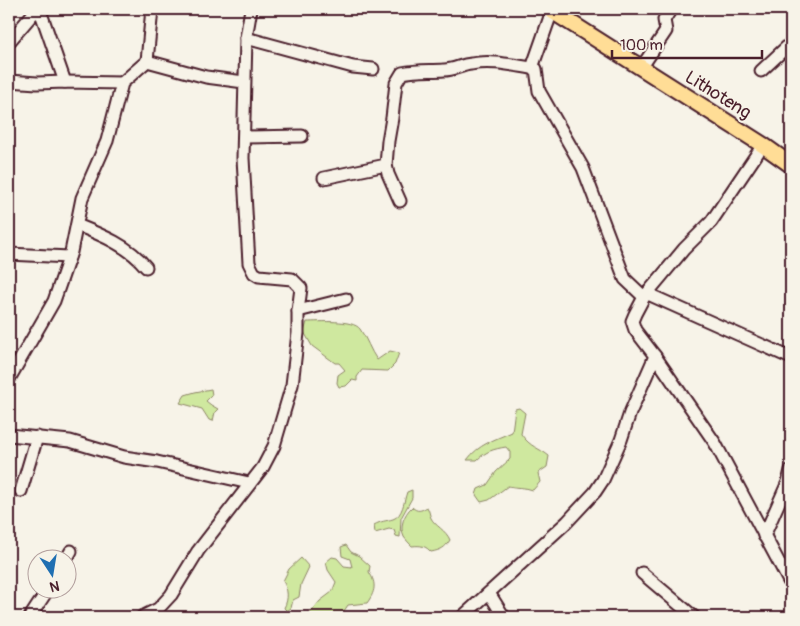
<svg xmlns="http://www.w3.org/2000/svg" width="800" height="626" viewBox="0 0 800 626" font-family="Pangolin,sans-serif">
  <style>
    .green { fill: #cfe89f; stroke: #8c8465 }
    .lines { fill: none; stroke-linecap: round; stroke-linejoin: round }
    .minor-casing { stroke: #4a1f2b; stroke-width: 15 }
    .major-casing { stroke: #4a1f2b; stroke-width: 19 }
    .minor { stroke: #f7f3e8; stroke-width: 11 }
    .major { stroke: #ffdd96; stroke-width: 15 }
    .labels { text-anchor: middle; dominant-baseline: central; stroke-width: 4; stroke-linejoin: round; paint-order: stroke }
    .street-label { font-size: 18px; fill: #4a1f2b; stroke: #f7f3e8 }
  </style>
  <rect width="100%" height="100%" fill="#f7f3e8"/>
  <filter id="ink" filterUnits="userSpaceOnUse"><feTurbulence type="fractalNoise" baseFrequency=".02" numOctaves="2"/><feDisplacementMap in="SourceGraphic" scale="10" xChannelSelector="R" yChannelSelector="G"/><feConvolveMatrix kernelMatrix="1 2 1 2 8 2 1 2 1" color-interpolation-filters="sRGB"/></filter>
  <g filter="url(#ink)">
    <g class="green">
      <path d="M307 322C319 322 353 319 360 329 367 339 370 350 377 360L390 351 399 353 395 364 388 371 362 370 357 377V381L352 380 346 386 339 387 337 383 338 375 345 370 339 363H335L312 346 304 332Z"/>
      <polygon points="211,389 212,395 206,401 211,405 218,409 215,412 213,421 209,420 202,409 180,403 185,395 195,392"/>
      <path d="M519 408 525 413 521 434C531 448 538 447 549 456L547 467 538 473 540 482 533 490C525 487 517 488 508 486L489 500 481 502 476 495 478 489 487 485 496 472 510 459V452L506 447C494 449 486 451 477 460H467C479 444 494 440 512 432L515 409Z"/>
      <path d="M412 490V498L401 518 400 537 396 536 394 530 389 529 375 533 374 525C381 521 386 521 393 519 403 516 404 500 407 492Z"/>
      <path d="M412 507C417 512 421 511 427 507 430 512 429 514 431 518 435 526 446 530 450 540 445 548 441 550 431 552 426 546 421 545 412 546 410 544 406 540 404 537 399 527 404 514 412 507Z"/>
      <path d="M346 545 351 552 359 556 370 566 369 572C377 584 375 592 367 603L348 605 340 617H307L320 601 332 592 336 582 328 570 326 562 332 557 337 558 344 566 352 567 350 559 342 556 341 547Z"/>
      <path d="M301 558 309 567 301 584 299 597 293 600 291 608 287 611 284 608C289 598 288 590 283 581L289 569Z"/>
    </g>
    <g class="lines">
      <g class="minor-casing">
        <g id="minor">
          <polyline points="36,10 42,16 65,82"/>
          <polyline points="246,38 353,67 373,69"/>
          <polyline points="9,42 37,9"/>
          <polyline points="147,61 206,77 244,82"/>
          <polyline points="532,68 552,11"/>
          <polyline points="641,68 666,31 664,20 671,9"/>
          <polyline points="761,71 791,43"/>
          <polyline points="9,81 37,83 65,82 122,83"/>
          <polyline points="244,137 302,136"/>
          <polyline points="324,178 386,165"/>
          <path d="M400 201 388 174 386 165 388 141 392 118 396 83 402 73C417 70 430 71 444 70 454 70 461 65 471 64 491 60 512 65 532 68L536 69 539 91 583 168 625 279 644 297"/>
          <path d="M77 225C102 235 129 246 146 267"/>
          <polyline points="9,254 69,257"/>
          <polyline points="648,294 791,358"/>
          <polyline points="298,311 346,299"/>
          <polyline points="655,356 715,443 791,585"/>
          <polyline points="9,379 54,301 71,252 82,198 107,141 122,83 147,61 152,9"/>
          <polyline points="9,435 70,441 124,457 157,462 249,483"/>
          <polyline points="21,491 37,437"/>
          <polyline points="764,536 788,482 791,470"/>
          <polyline points="67,558 71,551"/>
          <polyline points="642,573 694,617"/>
          <polyline points="489,593 504,617"/>
          <polyline points="30,617 49,588"/>
          <polyline points="142,617 158,609 171,595 198,551 263,467 274,446 292,385 298,333 298,311 301,288 292,279 259,276 254,273 249,263 243,158 246,38 251,9"/>
          <polyline points="462,617 567,522 595,492 603,480 621,440 630,413 655,356 635,330 632,321 635,314 644,297 660,278 684,249 711,222 763,145"/>
        </g>
      </g>
      <g class="major-casing">
        <polyline id="major" points="549,9 763,145 791,165"/>
      </g>
      <use href="#minor" class="minor"/>
      <use href="#major" class="major"/>
    </g>
  </g>
  <g class="labels">
    <g class="street-label">
      <text transform="translate(718 95) rotate(32)">Lithoteng</text>
    </g>
  </g>
  <rect width="800" height="626" fill="none" stroke="#f7f3e8" stroke-width="30"/>
  <rect x="15" y="15" width="770" height="596" fill="none" stroke="#4a1f2b" stroke-width="2" filter="url(#ink)"/>
  <g transform="translate(52 574) rotate(168)"><circle r="24" fill="#f7f3e8" stroke="#b29e9c"/>
  <path d="M0-4L9 19L0 12L-9 19Z" fill="#1f6fb2"/>
  <text y="-8" font-size="14" font-weight="bold" text-anchor="middle" fill="#4a1f2b">N</text>
  </g>
  <path d="M612 50v8h150v-8" fill="none" stroke="#4a1f2b" stroke-width="2.5"/>
  <text x="620" y="50" font-size="15" fill="#4a1f2b" stroke="#f7f3e8" stroke-width="4" paint-order="stroke">100 m</text>
</svg>
